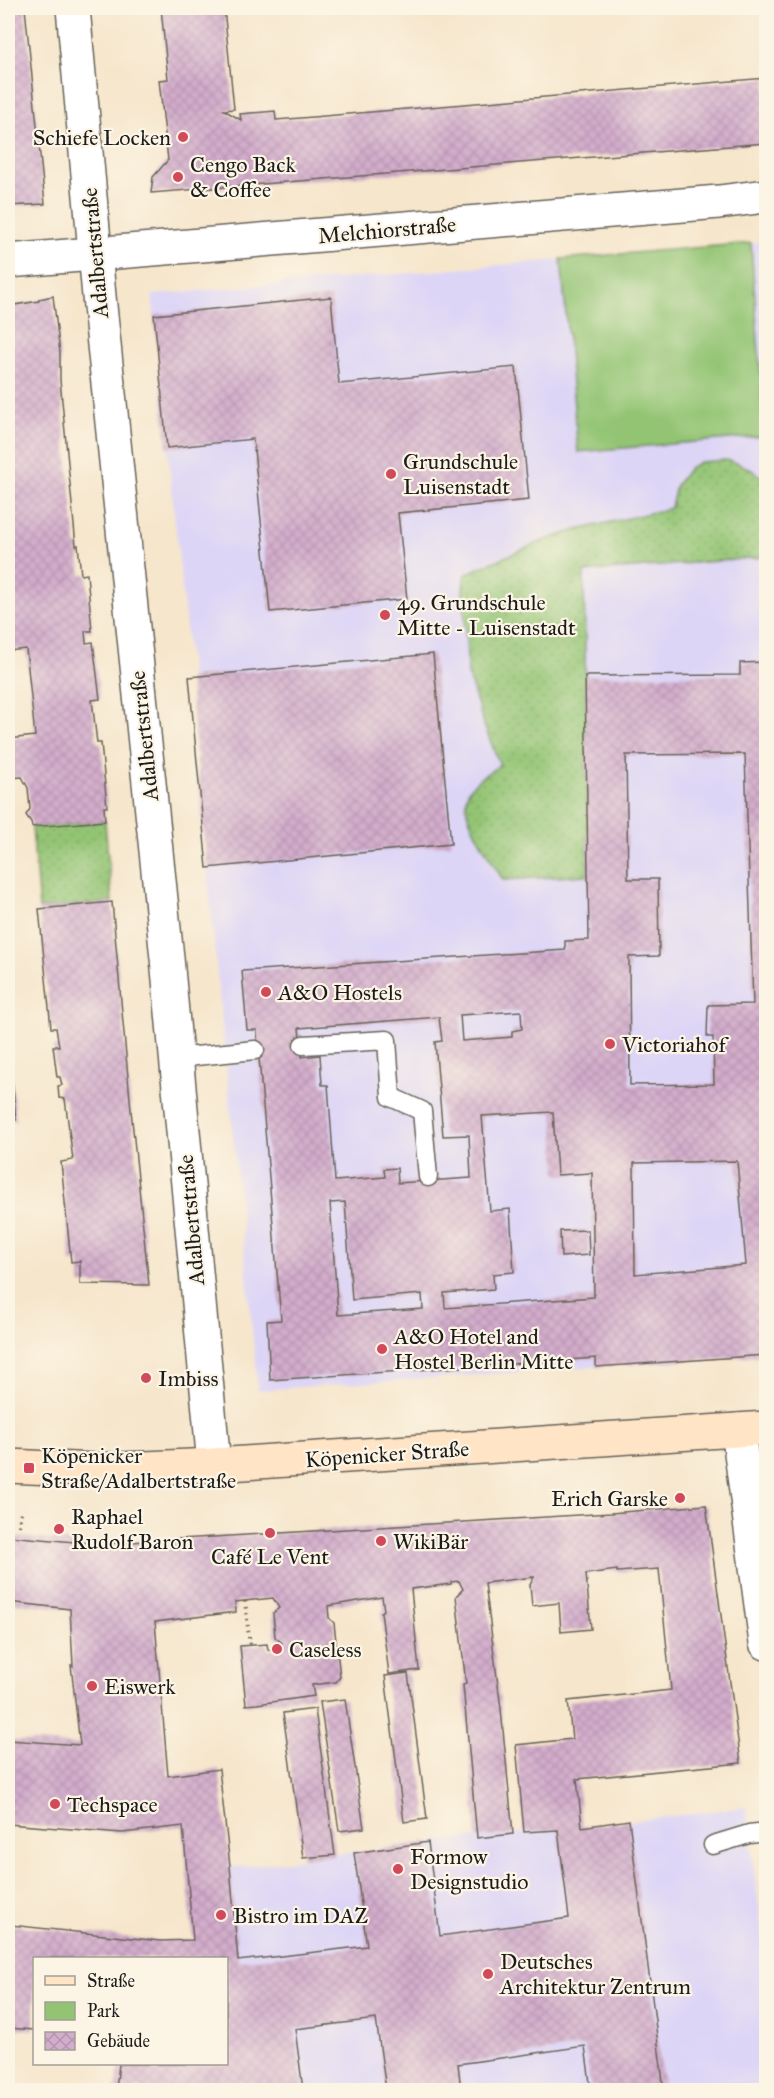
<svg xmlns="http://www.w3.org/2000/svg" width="774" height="2098" viewBox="0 0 774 2098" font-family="'IM FELL Great Primer',serif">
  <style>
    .built { fill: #ddd5f6 }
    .green { fill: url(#green-dots); stroke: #587048; stroke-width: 1.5 }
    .pitch { fill: #93c473; stroke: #587048; stroke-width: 1.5 }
    .building { fill: url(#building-cross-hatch); fill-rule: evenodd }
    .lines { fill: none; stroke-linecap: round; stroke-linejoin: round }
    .service-casing { stroke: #68635a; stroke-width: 21 }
    .minor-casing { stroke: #68635a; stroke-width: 36 }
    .secondary-casing { stroke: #68635a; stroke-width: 36 }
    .path { stroke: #68635a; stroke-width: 4; stroke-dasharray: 1.5 4.5; stroke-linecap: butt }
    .service { stroke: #fff; stroke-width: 18 }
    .minor { stroke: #fff; stroke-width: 33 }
    .secondary { stroke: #ffe4c6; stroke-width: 33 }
    .poi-dot { fill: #d1495b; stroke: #fcf5e5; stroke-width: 2 }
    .labels { text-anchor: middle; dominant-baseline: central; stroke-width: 4.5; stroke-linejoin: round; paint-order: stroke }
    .poi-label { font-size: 22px; fill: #1c1c1c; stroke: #fcf5e5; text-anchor: start }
    .street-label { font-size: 22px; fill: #1c1c1c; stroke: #fcf5e5 }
  </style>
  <defs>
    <pattern id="green-dots" width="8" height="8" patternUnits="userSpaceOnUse" patternTransform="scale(1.5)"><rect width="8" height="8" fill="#93c473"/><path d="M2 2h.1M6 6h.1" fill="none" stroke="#7ea863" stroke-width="1.8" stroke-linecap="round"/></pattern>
    <pattern id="building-cross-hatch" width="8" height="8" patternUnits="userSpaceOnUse" patternTransform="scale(1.5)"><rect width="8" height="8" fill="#d3adcc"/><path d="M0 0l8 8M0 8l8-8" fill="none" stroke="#b594af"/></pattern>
  </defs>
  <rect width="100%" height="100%" fill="#fcf5e5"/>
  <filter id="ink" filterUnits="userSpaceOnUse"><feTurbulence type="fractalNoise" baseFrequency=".0167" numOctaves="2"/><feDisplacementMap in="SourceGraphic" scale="12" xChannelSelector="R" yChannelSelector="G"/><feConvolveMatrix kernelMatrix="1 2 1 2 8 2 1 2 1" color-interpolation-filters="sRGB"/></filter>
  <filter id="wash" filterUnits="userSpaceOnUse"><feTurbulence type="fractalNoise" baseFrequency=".008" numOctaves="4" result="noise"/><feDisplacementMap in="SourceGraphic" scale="24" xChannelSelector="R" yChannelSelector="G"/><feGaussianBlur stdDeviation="1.35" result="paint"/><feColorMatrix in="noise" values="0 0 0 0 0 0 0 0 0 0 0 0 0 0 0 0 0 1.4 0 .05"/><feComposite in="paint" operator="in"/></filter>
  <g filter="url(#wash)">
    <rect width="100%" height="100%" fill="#f6e6cc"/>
    <g class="built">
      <polygon points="766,242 766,1355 258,1390 211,911 189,658 152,295"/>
      <polygon points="746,1807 766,1964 766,2090 205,2090 203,2064 226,2064 226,1958 195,1958 188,1871 265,1864 428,1842 558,1830"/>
    </g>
    <g class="green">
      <path d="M726 460C741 463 755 470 766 481V557L584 572 588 875 503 880C493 861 457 813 468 792 475 780 489 772 500 765L484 725 468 674 463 589 465 575 474 570 545 540 577 530 671 508 676 485 689 468 700 462Z"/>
      <polygon points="105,821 112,902 39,909 32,827"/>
    </g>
    <polygon class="pitch" points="751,243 765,436 578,452 561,259"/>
    <g id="blocks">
      <g class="building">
        <polygon points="8,8 25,8 45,204 8,206"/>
        <polygon points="161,8 224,8 234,109 224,110 241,120 240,114 275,111 276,120 301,118 766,78 766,143 151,193 153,177 168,160 159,80 168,79"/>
        <polygon points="53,296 60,353 60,380 76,546 78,545 81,575 87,574 92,631 85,631 86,643 93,642 100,699 92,700 97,743 101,743 107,807 104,807 105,821 32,827 31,822 26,815 30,809 28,788 22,777 10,778 8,781 8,739 35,736 26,649 8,651 8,306 39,301 39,299"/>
        <polygon points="331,297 339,384 516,367 529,500 398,513 407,599 270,612 253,439 167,448 154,315"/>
        <polygon points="433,654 451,844 207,868 189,677"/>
        <path d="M766 662V1355L596 1367V1358L270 1380 267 1321 281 1320 257 1034V1030H247L242 971 565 950V941L589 940 585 676 740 675V663ZM745 754 753 1004 708 1005 707 1037H713L714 1084 630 1085 629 957 659 956 658 879H628L626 755ZM521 1011 522 1029 512 1031V1037L462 1041 460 1015ZM439 1017 442 1041 435 1042 443 1136 469 1135 471 1178 398 1183 397 1168 384 1169 385 1177 335 1181 328 1085H322L320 1055 302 1057 299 1028ZM553 1112 557 1175 592 1173 594 1297 445 1308 444 1293 494 1289 493 1274 514 1272 510 1209 490 1211 482 1116ZM737 1161 746 1265 635 1274 634 1163ZM345 1202 352 1300 422 1294 423 1309 338 1315 330 1203Z"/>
        <polygon points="112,902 131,1110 149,1285 80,1284 80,1261 71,1262 61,1162 73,1160 65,1099 59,1098 58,1086 62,1085 60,1077 57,1077 53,1046 59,1046 56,1028 51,1028 39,909"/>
        <polygon points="10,1059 16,1120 8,1120 8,1060"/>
        <polygon points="588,1230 589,1255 561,1257 560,1231"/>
        <path d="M706 1505 741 1763 577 1779 582 1827 629 1820 664 2090H591L585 2046 458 2064 461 2090H386L376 2019 295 2029 303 2090H116L119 2064H226V1958H34V2030L8 2028 11 1925 160 1941 193 1940 183 1826 122 1833 8 1824V1740L80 1745 71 1665 73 1666 70 1609 8 1602V1536L97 1544 611 1513ZM659 1569 671 1690 568 1701 572 1739 516 1745 524 1832 558 1830 569 1918 440 1936 428 1842 354 1853 367 1946 238 1961 230 1866 219 1769 168 1776 155 1622 236 1612 235 1602 273 1598 279 1608 273 1613 275 1637 282 1643 277 1649 268 1650 267 1644 240 1646 246 1705 257 1704 314 1696 312 1685 336 1682 340 1677 334 1623 329 1618 328 1606 382 1597 384 1610 381 1612 389 1674 419 1670 411 1589 451 1584V1582L459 1581 463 1589 456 1596 466 1684 463 1685 477 1838 513 1834 501 1709 485 1583 534 1577 530 1585 532 1606 559 1603 561 1632 591 1629 586 1574 617 1570V1572Z"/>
        <polygon points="408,1673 427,1819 404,1822 385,1676"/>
        <polygon points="345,1699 364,1828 339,1831 320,1702"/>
        <polygon points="315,1709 335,1855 303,1858 283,1713"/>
      </g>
    </g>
  </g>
  <g filter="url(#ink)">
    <use href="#blocks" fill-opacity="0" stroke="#68635a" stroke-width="1.5"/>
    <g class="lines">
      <g class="service-casing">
        <g id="service">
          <polyline points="303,1045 387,1040 391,1097 422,1111 428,1177"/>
          <polyline points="176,1058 255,1050"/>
          <polyline points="713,1845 749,1834 766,1832"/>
        </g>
      </g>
      <g class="minor-casing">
        <g id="minor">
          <polyline points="73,8 99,296 167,958 214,1465"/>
          <polyline points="8,261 719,202 766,196"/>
          <polyline points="738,1430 766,1643"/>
        </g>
      </g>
      <g class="secondary-casing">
        <polyline id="secondary" points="8,1466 97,1470 214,1465 766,1428"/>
      </g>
      <g class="path">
        <polyline points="19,1526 21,1512"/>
        <polyline points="245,1601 250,1646"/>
        <polyline points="49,2090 117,2085"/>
      </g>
      <use href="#service" class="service"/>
      <use href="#minor" class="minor"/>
      <use href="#secondary" class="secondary"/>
    </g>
  </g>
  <g class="poi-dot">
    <circle cx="183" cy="137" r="6"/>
    <circle cx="178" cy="177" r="6"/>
    <circle cx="391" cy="474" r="6"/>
    <circle cx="385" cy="615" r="6"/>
    <circle cx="266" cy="992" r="6"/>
    <circle cx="610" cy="1044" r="6"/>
    <circle cx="382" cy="1349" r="6"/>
    <circle cx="146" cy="1378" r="6"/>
    <rect x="23" y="1462" width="12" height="12" rx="3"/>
    <circle cx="680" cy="1498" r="6"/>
    <circle cx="59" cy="1529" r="6"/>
    <circle cx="270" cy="1533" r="6"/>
    <circle cx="381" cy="1541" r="6"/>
    <circle cx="277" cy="1649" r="6"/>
    <circle cx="92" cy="1686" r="6"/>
    <circle cx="55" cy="1804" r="6"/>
    <circle cx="398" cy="1869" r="6"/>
    <circle cx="221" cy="1915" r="6"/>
    <circle cx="488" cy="1974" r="6"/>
  </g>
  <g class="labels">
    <g class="poi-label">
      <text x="171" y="137" text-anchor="end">Schiefe Locken</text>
      <text x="190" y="164">Cengo Back<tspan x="190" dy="25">&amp; Coffee</tspan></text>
      <text x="403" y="461">Grundschule<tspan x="403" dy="25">Luisenstadt</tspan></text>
      <text x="397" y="602">49. Grundschule<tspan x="397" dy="25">Mitte - Luisenstadt</tspan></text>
      <text x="278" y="992">A&amp;O Hostels</text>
      <text x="622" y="1044">Victoriahof</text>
      <text x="394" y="1336">A&amp;O Hotel and<tspan x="394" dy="25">Hostel Berlin Mitte</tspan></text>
      <text x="158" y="1378">Imbiss</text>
      <text x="41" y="1455">Köpenicker<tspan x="41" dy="25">Straße/Adalbertstraße</tspan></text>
      <text x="668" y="1498" text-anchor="end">Erich Garske</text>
      <text x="71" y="1516">Raphael<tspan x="71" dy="25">Rudolf Baron</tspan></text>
      <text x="393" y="1541">WikiBär</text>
      <text x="270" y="1556" text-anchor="middle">Café Le Vent</text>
      <text x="289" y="1649">Caseless</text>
      <text x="104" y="1686">Eiswerk</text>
      <text x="67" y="1804">Techspace</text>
      <text x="410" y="1856">Formow<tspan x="410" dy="25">Designstudio</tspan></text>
      <text x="233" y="1915">Bistro im DAZ</text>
      <text x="500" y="1961">Deutsches<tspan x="500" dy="25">Architektur Zentrum</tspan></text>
    </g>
    <g class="street-label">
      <text transform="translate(387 230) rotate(-5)">Melchiorstraße</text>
      <text transform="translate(95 253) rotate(-95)">Adalbertstraße</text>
      <text transform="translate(144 736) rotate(-96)">Adalbertstraße</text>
      <text transform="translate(191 1220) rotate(-95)">Adalbertstraße</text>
      <text transform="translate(387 1454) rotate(-4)">Köpenicker Straße</text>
    </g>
  </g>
  <rect width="774" height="2098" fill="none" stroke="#fcf5e5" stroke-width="30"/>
  <rect x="33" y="1957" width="195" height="108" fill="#fcf5e5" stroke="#a29e95" stroke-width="1.5"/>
  <rect x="45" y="1976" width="30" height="9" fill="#ffe4c6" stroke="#a29e95" stroke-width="1.5"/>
  <text x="87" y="1987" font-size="18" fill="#1c1c1c">Straße</text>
  <rect x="45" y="2002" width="30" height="18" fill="#93c473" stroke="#a29e95" stroke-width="1.5"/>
  <text x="87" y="2017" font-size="18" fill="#1c1c1c">Park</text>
  <rect x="45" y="2032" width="30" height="18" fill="url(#building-cross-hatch)" stroke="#a29e95" stroke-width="1.5"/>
  <text x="87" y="2047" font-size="18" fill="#1c1c1c">Gebäude</text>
</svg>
